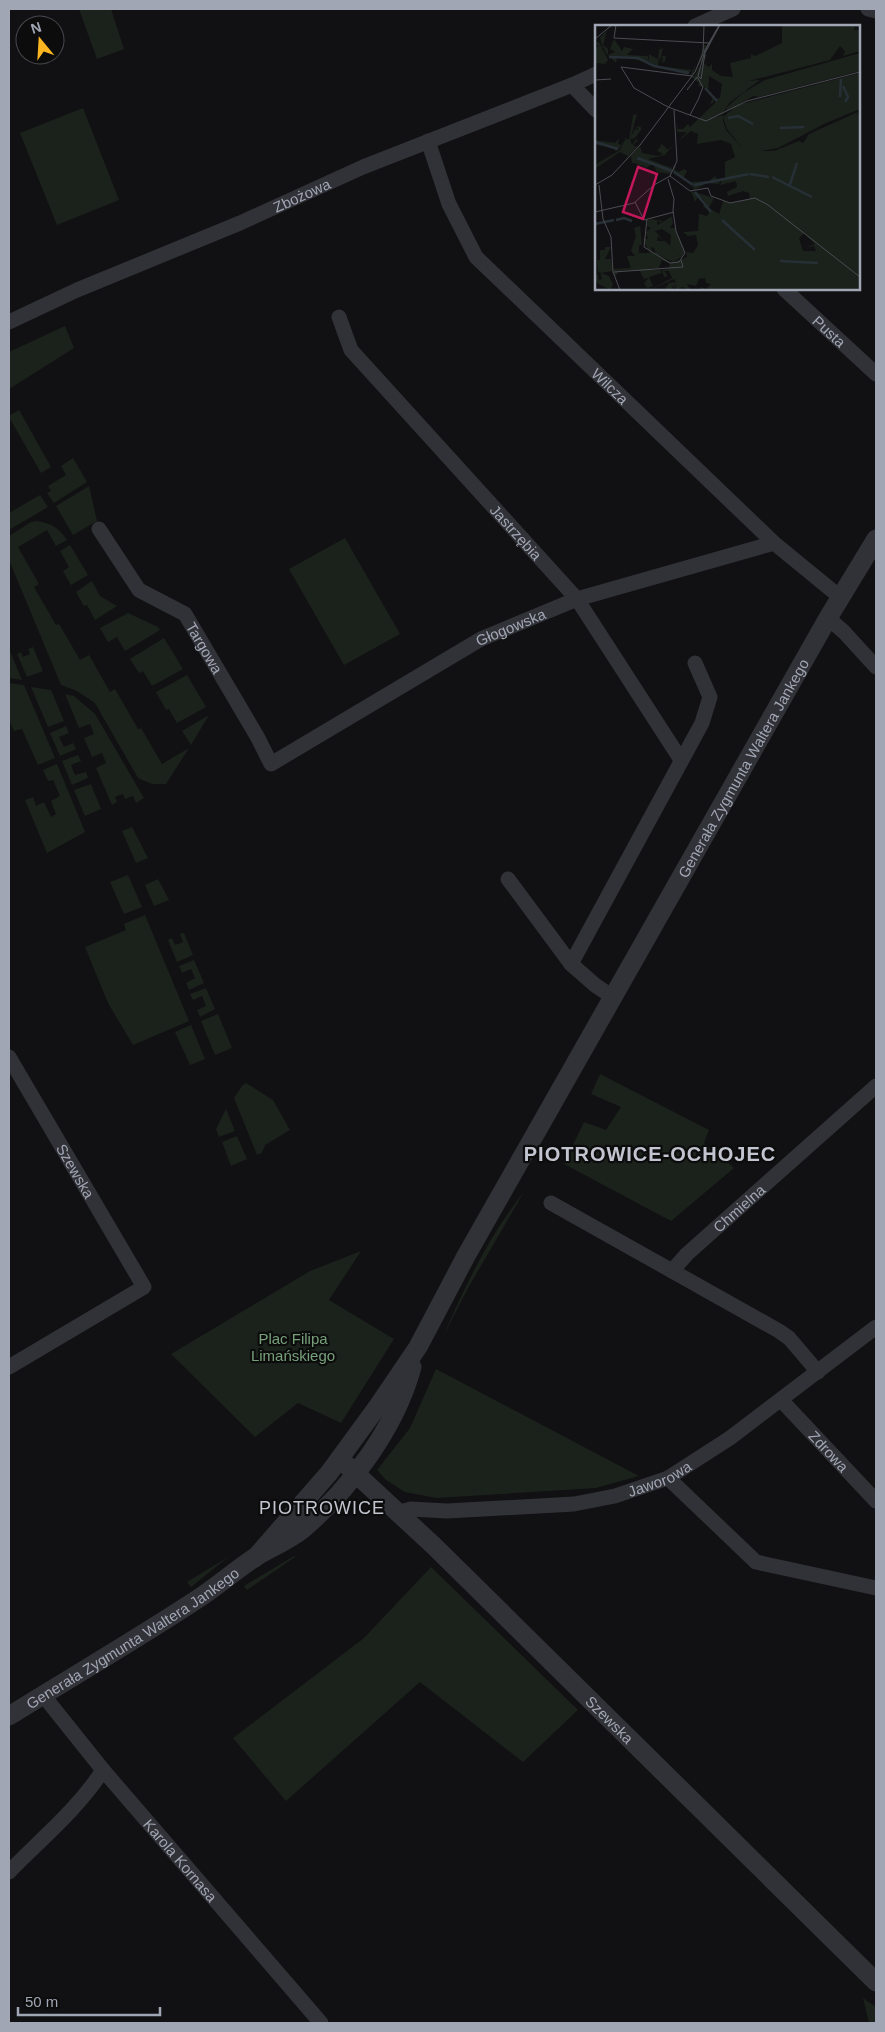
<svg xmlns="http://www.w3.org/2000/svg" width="885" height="2032" viewBox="0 0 885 2032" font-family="Arial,sans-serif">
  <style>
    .green { fill: #1b221c }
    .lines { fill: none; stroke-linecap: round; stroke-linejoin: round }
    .minor { stroke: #313237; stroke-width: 15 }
    .tertiary { stroke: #313237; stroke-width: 19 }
    .labels { text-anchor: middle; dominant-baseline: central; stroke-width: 4.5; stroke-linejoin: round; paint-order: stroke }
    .street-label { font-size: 15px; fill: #a1a6b4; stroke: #0c0c0d }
    .park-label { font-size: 15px; fill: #77a07a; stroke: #0c0c0d }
    .quarter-label { font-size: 18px; letter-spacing: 1px; fill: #c2c5cf; stroke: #0c0c0d }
    .district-label { font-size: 20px; font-weight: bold; letter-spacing: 1px; fill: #c2c5cf; stroke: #0c0c0d }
    .inset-river { fill: none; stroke: #272f36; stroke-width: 2.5 }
    .inset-road { fill: none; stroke: #4b4c53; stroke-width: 1 }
    .view { fill: #c2185b; fill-opacity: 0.15; stroke: #c2185b; stroke-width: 2.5 }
    .inset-edge { fill: none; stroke: #a1a6b4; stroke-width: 2.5 }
  </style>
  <rect width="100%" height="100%" fill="#111012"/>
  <g class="green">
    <polygon points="79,9 111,9 124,49 97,59"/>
    <polygon points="83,108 119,200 57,225 20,133"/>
    <polygon points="65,326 74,348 9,389 9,352"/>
    <polygon points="19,410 51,467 41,473 9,417 9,416"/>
    <polygon points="73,458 87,482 54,503 47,493 51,491 48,486 66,475 61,466"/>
    <polygon points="89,486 97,521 73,535 56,506"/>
    <polygon points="40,495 48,507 9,530 9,513"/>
    <path d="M37 521C51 523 59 528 67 540L56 546 47 530 18 547 39 584 34 587 56 625 59 624 80 660 89 655 110 692 115 689 138 729 141 728 162 764 189 748 166 784H152L138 778 95 703 77 691 61 685 9 560V536L31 522Z"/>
    <polygon points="345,538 400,634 344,665 289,569"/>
    <polygon points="70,545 88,575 71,585 63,571 69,567 60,551"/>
    <polygon points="92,581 100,596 117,606 95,620 87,605 84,606 76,592"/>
    <polygon points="128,613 158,627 160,630 125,651 117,637 108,642 100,628"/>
    <polygon points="164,638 183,669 152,686 143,671 139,673 130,659"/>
    <polygon points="33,647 43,671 27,677 17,654 21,652 23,657 30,654 28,649"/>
    <polygon points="9,649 22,680 9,678"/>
    <polygon points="187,675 206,707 177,723 169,709 166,710 156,692"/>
    <polygon points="9,683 24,685 55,758 38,765 22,729 14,731 9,720"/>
    <polygon points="31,687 51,690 64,721 48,727"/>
    <polygon points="65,694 74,696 95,714 144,798 136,803 133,796 125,799 123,794 115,797 117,802 112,805 96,768 106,763 102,753 92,757 84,738 94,734 90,724 79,728"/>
    <polygon points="209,715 191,745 182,731"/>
    <polygon points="66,726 69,733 59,737 64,747 73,743 76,749 60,756 50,733"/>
    <polygon points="78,755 81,761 71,765 75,775 86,772 88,778 72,785 62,761"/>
    <polygon points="57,764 85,832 47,853 25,800 33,797 36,806 44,802 51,817 56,814 51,801 60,796 53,780 48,781 43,770"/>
    <polygon points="91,784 101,809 85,816 74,790"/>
    <polygon points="132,827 148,858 136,863 122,831"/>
    <polygon points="128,875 142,907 124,914 110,882"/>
    <polygon points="158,879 169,900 154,906 145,885"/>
    <polygon points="145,915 189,1021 133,1045 108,1003 85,947 126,930 124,924"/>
    <polygon points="184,933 193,955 177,962 168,940 172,938 175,945 183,942 180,934"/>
    <polygon points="194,960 204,983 189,990 186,983 195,978 191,969 182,973 179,966"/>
    <polygon points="206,988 215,1009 200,1017 197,1010 206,1006 202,996 193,1000 190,994"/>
    <polygon points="218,1014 232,1048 215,1055 201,1021"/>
    <polygon points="191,1025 205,1059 190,1065 175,1032"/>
    <polygon points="600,1074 709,1130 704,1143 734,1168 671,1221 564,1164 584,1122 606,1130 621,1107 591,1094"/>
    <polygon points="246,1083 273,1100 290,1130 265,1145 262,1153 257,1155 234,1098 242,1086"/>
    <polygon points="226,1109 235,1131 219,1137 216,1129"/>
    <polygon points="237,1136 247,1159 231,1166 222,1142"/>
    <path d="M524 1192 468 1288 443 1337C465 1286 489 1235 524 1192Z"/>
    <polygon points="361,1251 329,1300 394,1339 341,1423 298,1403 255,1437 171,1354 310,1271"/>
    <polygon points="436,1369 639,1476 596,1488 436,1498 405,1492 386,1480 377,1470 410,1428"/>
    <polygon points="294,1556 295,1557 247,1590 244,1586"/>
    <polygon points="228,1557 191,1587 187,1582"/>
    <polygon points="431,1567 578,1710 523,1762 420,1682 286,1801 233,1738 364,1638"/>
    <polygon points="863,1998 876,2007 876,2023 869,2023"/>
  </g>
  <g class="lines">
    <g class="minor">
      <polyline points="868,9 876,11"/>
      <polyline points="695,26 733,9"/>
      <polyline points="572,85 596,110"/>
      <path id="s1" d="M428 141 449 204 476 257 774 543 840 597"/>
      <path id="s2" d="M784 289 876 374"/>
      <path id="s3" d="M339 317 351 350 577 599 681 760"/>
      <path id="s4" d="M9 322 77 290 240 223 363 167 572 85 596 74"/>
      <path id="s5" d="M99 529 139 590 185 614 258 738 271 764 481 639 577 599 774 543"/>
      <polyline points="828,618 844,632 876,667"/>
      <polyline points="508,879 571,964 595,985 614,998"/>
      <polyline points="571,964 702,723 710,697 695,663"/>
      <path id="s6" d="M9 1057 144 1287 9 1367"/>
      <polyline points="551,1203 779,1331 789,1338 818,1372"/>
      <path id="s7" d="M672 1271 687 1254 876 1086"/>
      <path id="s8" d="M781 1400 876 1501"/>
      <polyline points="668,1478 756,1562 876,1588"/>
      <path id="s9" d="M401 1515 404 1511 411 1509 447 1511 574 1504 615 1496 668 1478 730 1438 876 1327"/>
      <path id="s10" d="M43 1695 103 1770 321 2023"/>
      <path d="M9 1872C41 1839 78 1809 103 1770"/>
    </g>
    <g class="tertiary">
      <path id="s11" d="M340 1459 434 1546 876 1982"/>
      <path id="s12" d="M255 1558 329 1473 378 1406 418 1347 466 1256 828 618 876 539"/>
      <path id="s13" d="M9 1716C70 1678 132 1642 193 1602 214 1589 233 1572 254 1558 270 1548 288 1541 303 1529 350 1489 396 1427 412 1367"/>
    </g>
  </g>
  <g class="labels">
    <g class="street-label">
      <text stroke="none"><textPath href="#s4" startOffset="319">Zbożowa</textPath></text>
      <text stroke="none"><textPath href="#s2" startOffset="62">Pusta</textPath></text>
      <text stroke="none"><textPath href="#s1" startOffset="312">Wilcza</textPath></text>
      <text stroke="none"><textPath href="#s3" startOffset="281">Jastrzębia</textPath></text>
      <text stroke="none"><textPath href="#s5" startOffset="574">Głogowska</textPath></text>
      <text stroke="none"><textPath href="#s5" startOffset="164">Targowa</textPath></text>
      <text stroke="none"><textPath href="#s12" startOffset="931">Generała Zygmunta Waltera Jankego</textPath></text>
      <text stroke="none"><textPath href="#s6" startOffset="132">Szewska</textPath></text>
      <text stroke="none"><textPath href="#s7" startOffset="92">Chmielna</textPath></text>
      <text stroke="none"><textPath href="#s8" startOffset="70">Zdrowa</textPath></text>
      <text stroke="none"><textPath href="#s9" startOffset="265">Jaworowa</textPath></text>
      <text stroke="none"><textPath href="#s13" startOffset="146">Generała Zygmunta Waltera Jankego</textPath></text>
      <text stroke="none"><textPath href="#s11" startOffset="375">Szewska</textPath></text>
      <text stroke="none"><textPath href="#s10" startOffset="215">Karola Kornasa</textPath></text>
    </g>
    <g class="park-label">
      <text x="293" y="1338">Plac Filipa<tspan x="293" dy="17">Limańskiego</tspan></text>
    </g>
    <g class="quarter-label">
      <text x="322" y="1508">PIOTROWICE</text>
    </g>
    <g class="district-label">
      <text x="650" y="1154">PIOTROWICE-OCHOJEC</text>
    </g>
  </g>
  <g transform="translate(595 25)">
    <rect width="265" height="265" fill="#111012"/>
    <path d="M187 0H250V6V0H265V3L260 1 259 5H265V26L248 31 250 26 245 21 235 35 154 56 165 55 134 78 128 88 118 93 128 90V96L131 105 148 124 132 104 128 92 139 83 130 87 132 82 148 68 170 55 265 28V46L164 72 158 71 143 80 265 48V84L231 98 183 123 166 126H179L204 116 208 118 214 109 265 86 261 90 265 89V265H104L106 262 111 264 116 259 111 258 110 253 104 254 101 261 92 259 95 265 87 262 81 265V258L79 265 78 259 77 265H69L74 258 81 257 79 254 55 265 77 253 74 246H69L73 251 69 252 67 245 81 243 73 244 75 239 67 235 64 243 44 245H66L67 248 54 252 58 261 52 263 49 258 54 253 49 254 45 246H35L41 245 24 246 20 252 18 244 36 243 32 231H40L36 226 41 211 39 203 45 201 47 220H44V228H55L53 225 77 238 92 232 91 227 98 228 103 220 101 210 93 211 88 207 103 206 104 189 112 191 115 186 107 181 111 180 108 174 102 173 100 177 96 166 119 173 114 183 124 189 128 176 135 178 155 174 154 168 148 166 133 171 132 167 142 162 141 156 125 160 127 155 123 159 112 158 99 165 97 160 78 148V141L81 139 80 145 84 147 89 144 92 146 89 152 95 157 114 156 120 151 122 155 130 153V137L140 132 136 119 126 115 102 119 103 109 96 106 82 117 92 107H82V99L83 104H88L93 99 95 102 121 77 119 75 118 78 115 79 118 73 110 62 103 61 104 57 100 55 97 60 95 62 100 55 95 51 101 39 98 51H100L104 42 107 43 106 36 99 50 109 20 113 21 115 16 116 17 108 28 112 30 108 38 114 42 117 39V45L126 51 138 52 135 38 156 33V29L160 31 187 18ZM114 51 127 59 125 73 119 74 113 68ZM209 208 220 219 210 223 219 221 221 226H208L204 213ZM12 6 8 20 13 24V30L20 27 15 24 19 14 27 26 29 22 38 24 32 30 53 31 54 37V29L63 34 64 25 68 23 65 36 68 37 67 31H71L70 37H65L64 31 63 41 97 45 92 50 32 32 22 33 21 38 11 28 7 20 5 12ZM4 17 13 35 10 39 0 38V22H4L0 18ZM42 89 36 112 40 104 44 105 41 101 46 102V105L40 113 35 114 37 120 41 114 43 115 38 120 41 122 45 119 25 140 33 131 25 127 1 143V149L0 140 21 126 16 122 1 120 0 115 20 118 24 113 23 119 26 120 30 113 27 111 30 112 27 120 24 124 4 138 25 125 31 113 34 115 38 90ZM81 117 70 130 53 134 77 143 76 149 62 147 58 139 51 143 46 140 44 144 43 139 37 138 36 131 45 121 47 128 63 131 68 129 62 126 67 119 73 125ZM77 191 78 198 75 203H80L90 227 87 232 75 221 76 210 67 204 60 206 69 216 63 211 62 216H70L87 232 78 237 61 229 59 223 56 222 57 226 52 223 48 213 53 214 51 207 56 203 52 201 53 195 61 193 57 195H62V200L67 198 63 196 62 194 68 197ZM10 222H16L10 234H16L18 246 6 248 14 251 18 259 15 265 2 258 0 251 3 249 4 255 7 254 5 246 3 248 2 235H5V225H10Z" fill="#1b221c" fill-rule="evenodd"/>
    <path class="inset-river" d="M14 32 43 33 59 41 94 48M248 61 253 72 250 77M110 63 122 76M245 72 246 54M133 93 143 91 158 99M185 103 209 102M0 117 23 124M42 133 77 146M79 147 98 160M155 149 174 152M177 152 217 172M99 160 154 149M194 162 202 138M100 167 116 187M21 195 29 193 37 196M127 195 160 225M0 199 19 195M185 236 223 238"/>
    <path class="inset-road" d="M21 0 19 13 114 18M125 0 112 22 110 26 109 29 103 51 106 54 110 28 125 0M0 14 17 0M109 27 124 0M26 42 97 51M26 42 39 63 73 82M102 52 108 62 103 75M0 55 16 54M92 65 102 52M73 82 111 96 152 76 265 47M95 90 103 75M45 120 100 47 108 28 109 0M75 151 95 166 113 163 116 171 135 178 160 173 173 180 265 252M73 154 79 174 78 186M0 160 17 150 46 119M4 160 8 194 16 212 18 247 25 265M40 177 49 195 79 187M0 187 39 178 59 160 75 151 82 136 79 85M52 194 49 222 75 238 84 237 90 228 81 206 78 186M19 247 88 242 86 235"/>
    <path class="view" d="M43 142 62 149 48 194 28 187Z"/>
    <rect width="265" height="265" class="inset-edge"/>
  </g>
  <rect width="885" height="2032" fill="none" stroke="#a1a6b4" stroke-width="20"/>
  <g transform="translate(40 40) rotate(342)"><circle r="24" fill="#0c0c0d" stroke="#484a50"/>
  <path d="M0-4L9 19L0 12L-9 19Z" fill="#fab521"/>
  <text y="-8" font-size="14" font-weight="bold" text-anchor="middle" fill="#a1a6b4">N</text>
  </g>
  <path d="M18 2007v8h142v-8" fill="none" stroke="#a1a6b4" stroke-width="2.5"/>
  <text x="25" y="2007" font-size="15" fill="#a1a6b4" stroke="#0c0c0d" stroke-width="4" paint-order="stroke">50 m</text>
</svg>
